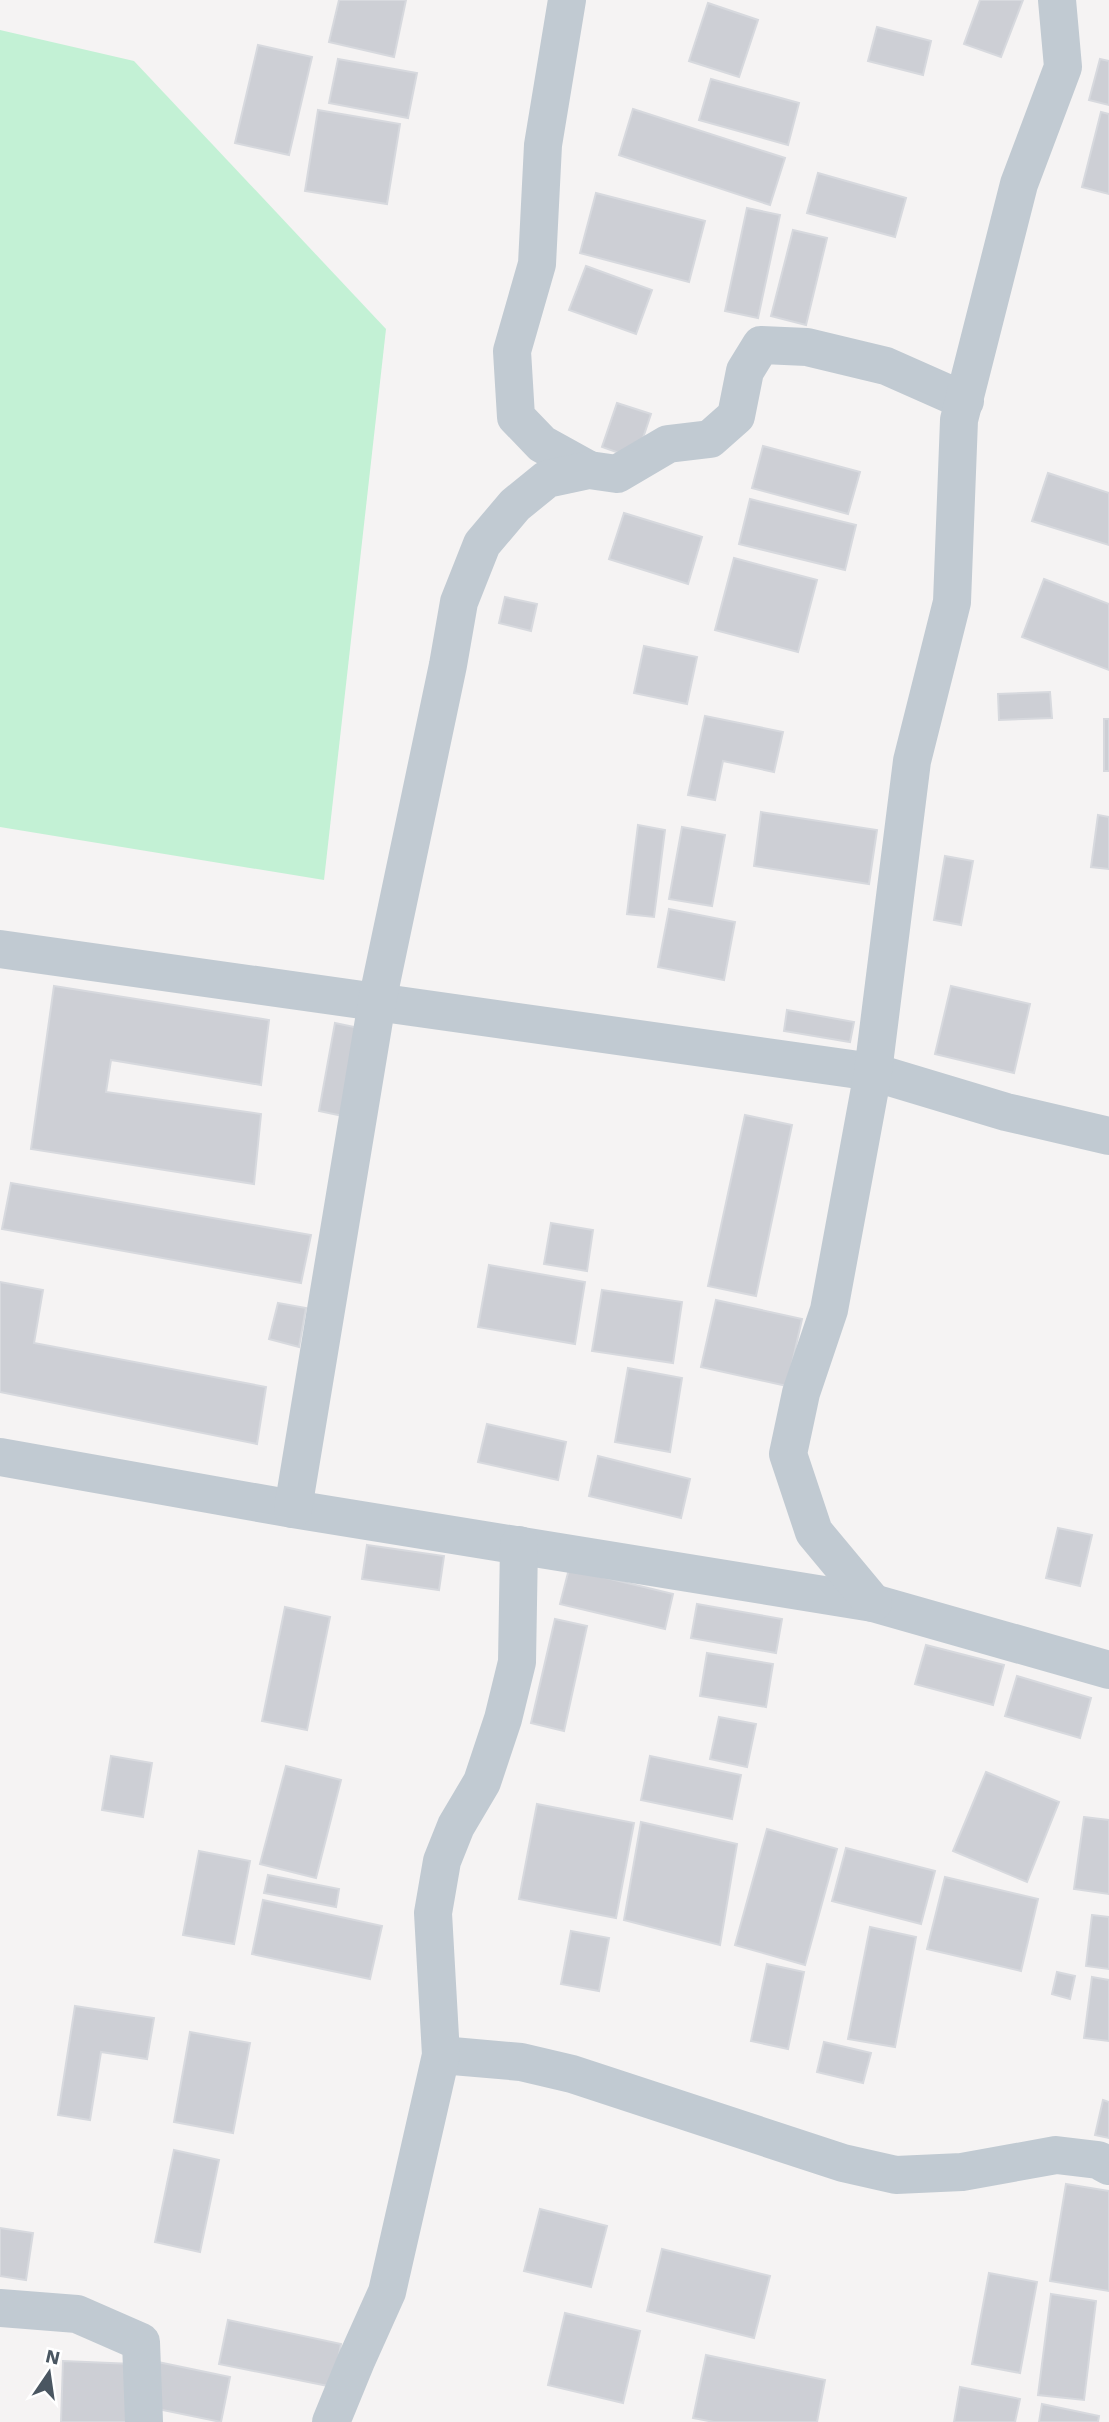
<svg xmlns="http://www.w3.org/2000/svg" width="1109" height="2422" viewBox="0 0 1109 2422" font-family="'Work Sans',sans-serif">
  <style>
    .green { fill: #c3f1d5 }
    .building { fill: #cdcfd5; stroke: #d7d9de; stroke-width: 2 }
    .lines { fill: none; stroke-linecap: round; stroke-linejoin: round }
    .minor { stroke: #c1cad2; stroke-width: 38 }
  </style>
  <rect width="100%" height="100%" fill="#f5f3f3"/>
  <polygon class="green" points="0,30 134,61 386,329 324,880 0,827"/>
  <g class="building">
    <polygon points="339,0 406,0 394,57 329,42"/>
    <polygon points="980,0 1023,0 1001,57 964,44"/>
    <polygon points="708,3 758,20 739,77 689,61"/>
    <polygon points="877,27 931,41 923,75 868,61"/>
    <polygon points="258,45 312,57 289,155 235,143"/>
    <polygon points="338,59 417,73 408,118 329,103"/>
    <polygon points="1100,59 1109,61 1109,105 1089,100"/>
    <polygon points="711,79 799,103 788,145 699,120"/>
    <polygon points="633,109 785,158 770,205 619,155"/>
    <polygon points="318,110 400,124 387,204 305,191"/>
    <polygon points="1101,112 1109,114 1109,194 1082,187"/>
    <polygon points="818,173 906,198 895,237 807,213"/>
    <polygon points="596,193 705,221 689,282 580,253"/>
    <polygon points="747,208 780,215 758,318 725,311"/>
    <polygon points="793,230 827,238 806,325 771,316"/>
    <polygon points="586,266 652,290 636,334 569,310"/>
    <polygon points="617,403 651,414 636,459 602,447"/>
    <polygon points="763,446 860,472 848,514 752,488"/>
    <polygon points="1048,473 1109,493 1109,545 1032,521"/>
    <polygon points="750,499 856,525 845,570 739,544"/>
    <polygon points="624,513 702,537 688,584 609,559"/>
    <polygon points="734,558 817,580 798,652 715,630"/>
    <polygon points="1044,579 1109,604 1109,670 1022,637"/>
    <polygon points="505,597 537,604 531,631 499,623"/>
    <polygon points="644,646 697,657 687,704 634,693"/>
    <polygon points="1050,692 1052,718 999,720 998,694"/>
    <polygon points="705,716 783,732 774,772 723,761 715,800 688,795"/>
    <rect x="1104" y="719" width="5" height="52"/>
    <polygon points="761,812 877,830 869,884 754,866"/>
    <polygon points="1098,815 1109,817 1109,869 1091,867"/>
    <polygon points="638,825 665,830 654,917 627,914"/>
    <polygon points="682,827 725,835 712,906 669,899"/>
    <polygon points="945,856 973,861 961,925 934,920"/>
    <polygon points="669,909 735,922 724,980 658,967"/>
    <polygon points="54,986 269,1020 261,1085 111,1060 106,1092 261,1114 254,1184 31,1149"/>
    <polygon points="951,986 1030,1004 1014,1073 935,1054"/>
    <polygon points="787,1010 854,1022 850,1042 784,1031"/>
    <polygon points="335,1023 359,1028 343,1116 319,1111"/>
    <polygon points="745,1115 792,1125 756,1296 708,1286"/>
    <polygon points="11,1183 311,1235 301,1283 2,1229"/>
    <polygon points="551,1223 593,1230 587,1271 544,1264"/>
    <polygon points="489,1265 585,1282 575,1344 478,1327"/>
    <polygon points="0,1282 43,1290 34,1343 266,1387 257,1444 0,1392"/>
    <polygon points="602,1290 682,1302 673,1363 592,1351"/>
    <polygon points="716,1300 802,1319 787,1386 701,1367"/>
    <polygon points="278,1303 306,1308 299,1347 269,1339"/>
    <polygon points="628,1368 682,1378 670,1452 615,1442"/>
    <polygon points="487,1424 566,1442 558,1480 478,1462"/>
    <polygon points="598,1456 690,1479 681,1518 589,1496"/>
    <polygon points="1058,1528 1092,1535 1080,1586 1046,1578"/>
    <polygon points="367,1545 444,1556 439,1590 362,1579"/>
    <polygon points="569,1569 673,1594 665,1629 560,1604"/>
    <polygon points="697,1604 782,1619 776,1653 691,1638"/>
    <polygon points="285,1607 330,1617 307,1730 262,1721"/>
    <polygon points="555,1619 587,1626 564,1731 531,1723"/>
    <polygon points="926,1645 1004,1665 993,1705 915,1684"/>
    <polygon points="707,1653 773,1664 766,1707 700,1696"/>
    <polygon points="1017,1676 1091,1698 1080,1738 1005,1716"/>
    <polygon points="719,1717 756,1724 747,1767 710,1759"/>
    <polygon points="111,1756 152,1763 143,1817 102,1810"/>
    <polygon points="650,1756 741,1775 732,1819 641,1800"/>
    <polygon points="286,1766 341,1780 316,1878 260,1864"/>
    <polygon points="986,1772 1059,1802 1027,1882 953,1851"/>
    <polygon points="537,1804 634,1823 616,1918 519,1899"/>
    <polygon points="1084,1817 1109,1820 1109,1894 1074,1889"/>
    <polygon points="641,1822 737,1844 720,1945 624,1920"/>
    <polygon points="767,1829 837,1849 805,1965 735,1945"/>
    <polygon points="846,1848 935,1871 921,1924 832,1901"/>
    <polygon points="199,1851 250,1861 234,1944 183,1935"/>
    <polygon points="268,1875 339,1889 336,1907 264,1893"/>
    <polygon points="945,1877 1038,1899 1021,1971 927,1949"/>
    <polygon points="263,1900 382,1926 370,1979 252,1954"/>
    <polygon points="1092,1915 1109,1917 1109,1969 1086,1966"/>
    <polygon points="870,1927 916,1937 895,2047 848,2039"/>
    <polygon points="571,1931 609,1938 599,1991 561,1984"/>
    <polygon points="767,1964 804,1972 788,2049 751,2041"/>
    <polygon points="1057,1972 1075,1976 1070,1999 1052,1994"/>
    <polygon points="1092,1977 1109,1980 1109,2041 1084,2038"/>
    <polygon points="75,2006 154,2018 147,2059 101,2052 90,2120 58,2115"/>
    <polygon points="190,2032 250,2043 233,2133 174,2122"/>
    <polygon points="824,2042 871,2053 863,2083 817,2072"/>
    <polygon points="1103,2100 1109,2102 1109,2138 1095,2135"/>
    <polygon points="174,2150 219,2160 200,2252 155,2242"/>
    <polygon points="1066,2184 1109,2191 1109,2291 1050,2281"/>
    <polygon points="540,2209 607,2226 591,2287 524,2271"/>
    <polygon points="0,2228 33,2233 26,2280 0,2276"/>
    <polygon points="662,2249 770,2276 754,2338 647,2311"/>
    <polygon points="989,2273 1037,2282 1020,2373 972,2364"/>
    <polygon points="1051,2294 1096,2301 1084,2400 1038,2395"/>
    <polygon points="565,2313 640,2331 623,2403 548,2385"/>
    <polygon points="228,2320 341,2344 333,2387 219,2364"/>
    <polygon points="706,2355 825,2380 817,2422 714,2422 693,2418"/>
    <polygon points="63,2361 133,2364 131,2422 61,2422"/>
    <polygon points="158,2362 230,2377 221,2422 148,2407"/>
    <polygon points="960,2387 1020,2399 1015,2422 954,2422"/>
    <polygon points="1042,2404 1099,2416 1098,2422 1039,2422"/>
  </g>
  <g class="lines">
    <g class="minor">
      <polyline points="567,0 543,145 537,264 512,351 516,417 542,444 589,470"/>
      <polyline points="0,949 873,1072 1006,1112 1109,1136"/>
      <polyline points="0,1457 293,1509 873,1603 1109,1670"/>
      <polyline points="293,1509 377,1002 448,665 459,602 482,544 515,505 547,479 589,470 617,474 668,444 710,439 736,416 745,371 761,345 807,347 886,366 965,401"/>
      <polyline points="873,1603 814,1532 788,1454 801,1393 829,1310 873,1072 912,761 952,602 959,420 1019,184 1063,67 1057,0"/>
      <polyline points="441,2055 521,2062 572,2074 843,2163 896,2175 962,2172 1056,2155 1098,2160 1109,2166"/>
      <polyline points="0,2308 77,2314 141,2342 144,2422"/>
      <polyline points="331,2422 356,2361 387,2292 441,2055 433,1913 442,1861 456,1826 482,1782 503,1719 517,1662 519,1545"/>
    </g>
  </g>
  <g transform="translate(49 2373) rotate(13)" stroke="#ffffff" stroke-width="5" paint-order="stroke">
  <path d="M0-5L12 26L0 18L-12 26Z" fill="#4a5661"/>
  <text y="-10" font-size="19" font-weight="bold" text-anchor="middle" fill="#4a5661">N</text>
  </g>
</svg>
